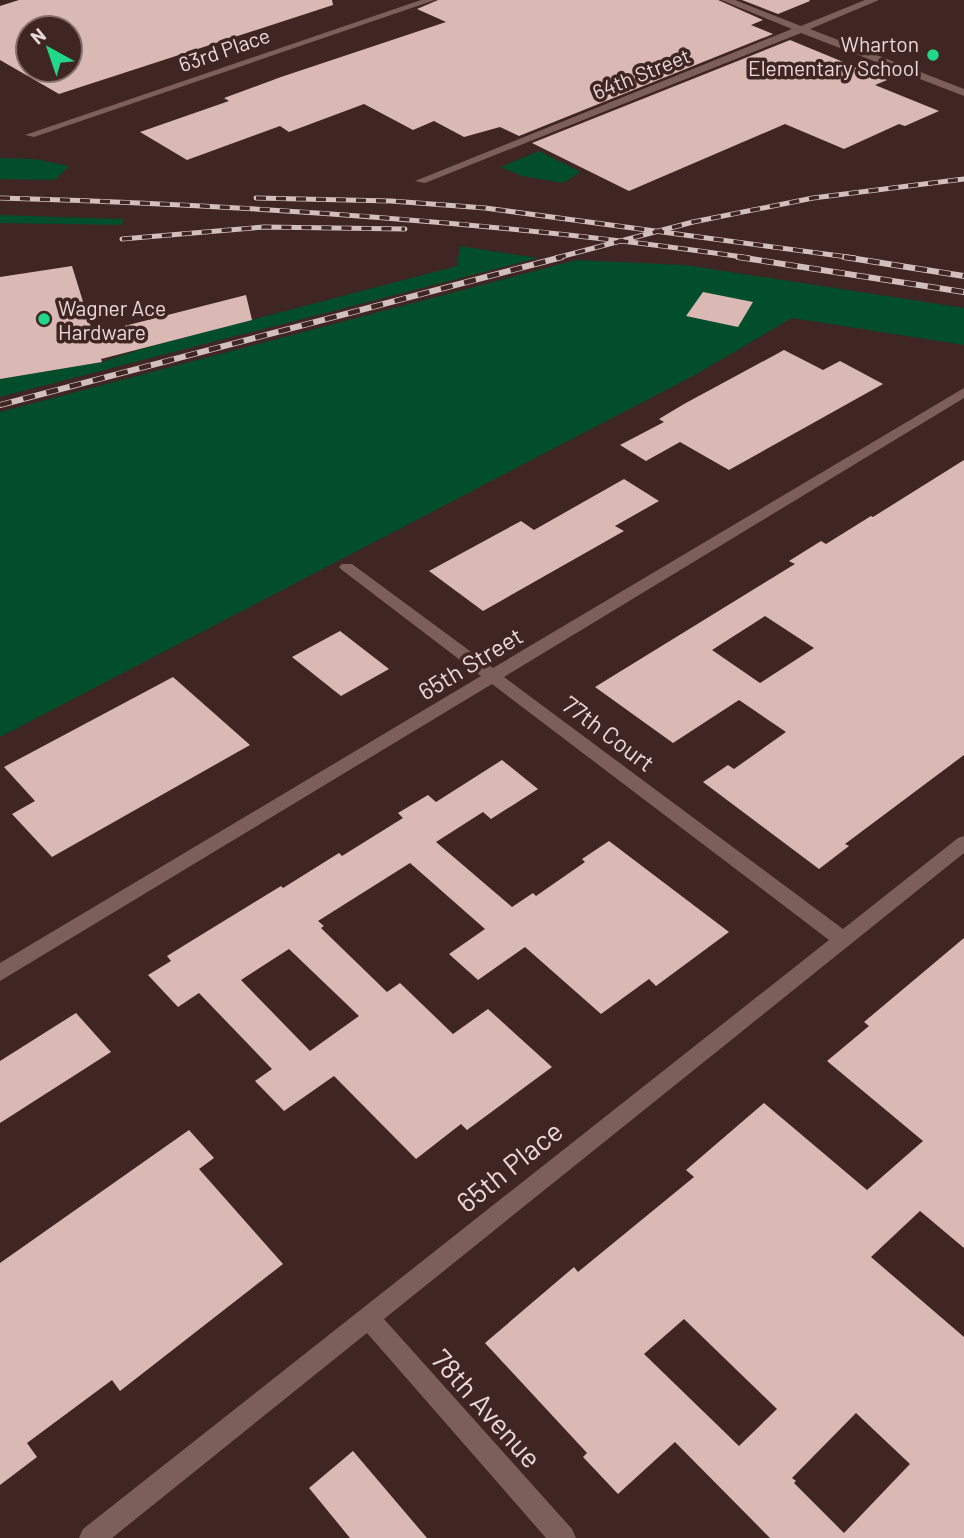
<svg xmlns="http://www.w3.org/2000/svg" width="964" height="1538" viewBox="0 0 964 1538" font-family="Barlow,sans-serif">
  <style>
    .green { fill: #024d2c }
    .building { fill: #dab9b5; fill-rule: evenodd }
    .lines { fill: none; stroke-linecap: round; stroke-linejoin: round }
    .minor { fill: #7c5f5b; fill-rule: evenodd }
    .rail-far1-casing { stroke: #d1bfbc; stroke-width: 5 }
    .rail-casing { stroke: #d1bfbc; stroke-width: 6 }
    .rail-far1 { stroke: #3f2623; stroke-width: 3.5; stroke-dasharray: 10; stroke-linecap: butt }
    .rail { stroke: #3f2623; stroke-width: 4.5; stroke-dasharray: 12; stroke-linecap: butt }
    .poi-dot { fill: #20d887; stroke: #3f2623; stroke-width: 2.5 }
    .labels { text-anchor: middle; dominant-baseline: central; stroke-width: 7; stroke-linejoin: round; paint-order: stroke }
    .far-poi-label { font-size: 21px; fill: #ead9d7; stroke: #3f2623; text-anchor: end }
    .far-street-label { font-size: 21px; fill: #ead9d7; stroke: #3f2623 }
    .street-label { font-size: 24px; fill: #ead9d7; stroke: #3f2623 }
    .near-street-label { font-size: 28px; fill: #ead9d7; stroke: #3f2623 }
  </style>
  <rect width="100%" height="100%" fill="#3f2623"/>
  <g class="green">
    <polygon points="539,151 581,172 563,183 522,176 501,167"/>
    <polygon points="0,158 34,159 69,166 55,180 0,179"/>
    <polygon points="0,215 123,219 122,225 0,223"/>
    <polygon points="460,246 538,258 0,397 0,379 102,362 141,349 457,266"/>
    <polygon points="576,260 685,265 964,308 964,345 792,318 693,376 0,737 0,412"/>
  </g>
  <g class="building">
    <path d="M19 0H332L333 5 59 94 0 60V6ZM28 28H70V70H28Z"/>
    <polygon points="438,0 718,0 763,20 751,25 773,34 519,136 500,127 464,137 434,121 413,130 364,104 289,132 280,126 187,160 140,132 229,101 224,98 281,77 446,22 417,9"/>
    <polygon points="742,0 809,0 810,1 778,14"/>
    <polygon points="790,40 887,80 875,85 939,111 905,126 899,124 844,149 785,124 629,191 532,143"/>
    <polygon points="72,266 93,334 246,295 252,320 101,359 102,362 0,379 0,277"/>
    <polygon points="703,292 753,302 738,327 686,316"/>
    <polygon points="784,350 823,370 840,361 883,384 729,470 680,442 646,461 620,445 664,422 659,419 684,404"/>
    <path d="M964 460V755L845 844 849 846 819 869 703 782 728 765 734 769 786 732 739 700 673 743 595 687 795 564 789 561 821 541 826 544 871 516 873 517ZM765 616 814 648 760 683 712 650Z"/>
    <polygon points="624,479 659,501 615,526 624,531 483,611 429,571 521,521 534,530"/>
    <polygon points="340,631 389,669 341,696 292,657"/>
    <polygon points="173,677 250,745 52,857 12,814 35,801 4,767"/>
    <path d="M502 760 538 789 491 819 483 812 436 842 512 907 533 893 536 896 585 862 582 859 609 841 729 932 656 986 649 979 601 1014 525 947 478 980 449 954 485 929 410 863 318 921 324 926 321 928 387 992 400 983 453 1034 488 1009 552 1067 467 1130 461 1124 416 1159 334 1076 284 1111 255 1081 272 1069 199 993 178 1007 148 975 171 961 167 956 201 935 281 886 283 888 339 853 342 856 403 818 398 813 428 795 436 802ZM289 949 359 1016 310 1051 241 980Z"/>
    <path d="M964 938V1248L920 1211 871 1257 964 1337V1538H770L675 1442 618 1494 583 1457 587 1453 485 1343 574 1267 578 1272 694 1177 686 1170 764 1103 867 1190 923 1141 827 1061 869 1026 864 1022ZM684 1319 777 1409 739 1446 644 1354ZM856 1413 910 1464 844 1533 794 1483 796 1481 792 1478Z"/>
    <polygon points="76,1013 111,1052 0,1123 0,1061"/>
    <polygon points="189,1130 214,1158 199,1169 283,1264 120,1391 112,1380 27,1443 37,1457 0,1485 0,1263"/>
    <polygon points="353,1451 427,1538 350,1538 309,1488"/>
  </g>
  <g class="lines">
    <g class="minor">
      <polygon points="421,0 435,0 34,137 25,135"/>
      <polygon points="721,0 735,0 801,26 865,0 879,0 810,29 964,89 964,96 801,33 425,183 415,181 792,29"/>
      <polygon points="964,388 964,398 504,677 843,929 958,838 964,836 964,853 384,1319 572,1529 576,1538 546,1538 367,1333 112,1538 79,1538 83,1529 829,940 492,684 0,981 0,963 481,676 342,570 339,567 342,564 352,564 493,668"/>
    </g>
    <g class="rail-far1-casing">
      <g id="rail-far1">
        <path d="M0 198C251 205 502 222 750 258"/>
        <polyline points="256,198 391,201 485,208 855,258"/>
        <polyline points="122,239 264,227 405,229"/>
        <polyline points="556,258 693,222 813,198 964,179"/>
      </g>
    </g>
    <g class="rail-casing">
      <g id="rail">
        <polyline points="738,257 964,292"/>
        <polyline points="844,257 964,276"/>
        <polyline points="0,405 562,257"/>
      </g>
    </g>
    <use href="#rail-far1" class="rail-far1"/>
    <use href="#rail" class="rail"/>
  </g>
  <g class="poi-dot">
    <circle cx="933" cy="55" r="7"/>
    <circle cx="44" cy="319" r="7"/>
  </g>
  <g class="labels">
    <g class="far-poi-label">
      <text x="919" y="43">Wharton<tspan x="919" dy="24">Elementary School</tspan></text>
      <text x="58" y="307" text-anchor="start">Wagner Ace<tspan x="58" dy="24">Hardware</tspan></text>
    </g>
    <g class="far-street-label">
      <text transform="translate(224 49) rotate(-19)">63rd Place</text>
      <text transform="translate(641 73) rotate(-22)">64th Street</text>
    </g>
    <g class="street-label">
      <text transform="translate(470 663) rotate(-31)">65th Street</text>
      <text transform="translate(609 733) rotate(37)">77th Court</text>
    </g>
    <g class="near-street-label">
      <text transform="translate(509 1166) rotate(-39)">65th Place</text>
      <text transform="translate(487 1408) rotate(48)">78th Avenue</text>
    </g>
  </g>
  <g transform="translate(49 49) rotate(320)"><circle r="33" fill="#3f2623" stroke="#836e6b" stroke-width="2"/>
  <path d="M0-5L12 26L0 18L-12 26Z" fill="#20d887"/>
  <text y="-10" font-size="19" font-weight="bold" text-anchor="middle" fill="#ead9d7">N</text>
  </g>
</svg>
